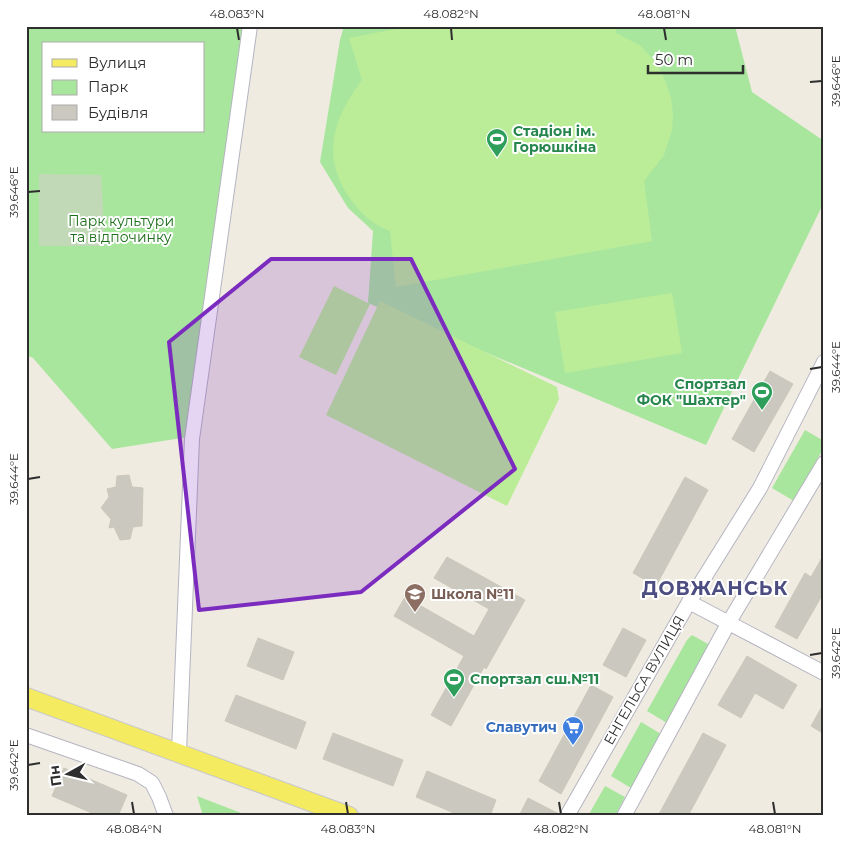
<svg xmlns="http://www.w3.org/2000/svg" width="850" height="842" font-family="Montserrat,sans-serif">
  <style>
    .green { fill: #a9e69d; fill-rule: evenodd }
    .cemetery { fill: #c2d9b7 }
    .pitch { fill: #bbed99 }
    .building { fill: #cbc9bf; stroke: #cbc8ba }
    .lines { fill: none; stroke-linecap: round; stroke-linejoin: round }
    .minor-casing { stroke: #b4b4c1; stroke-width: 16 }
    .major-casing { stroke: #c9c9c9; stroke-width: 20 }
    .minor { stroke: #fff; stroke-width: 14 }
    .major { stroke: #f4eb61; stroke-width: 18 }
    .marked { fill: #7b2cbf; fill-opacity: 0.2; stroke: #7b2cbf; stroke-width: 4; stroke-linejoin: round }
    .ticks { fill: none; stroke: #2e2e2e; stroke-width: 2 }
    .labels { text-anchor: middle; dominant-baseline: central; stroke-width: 4; stroke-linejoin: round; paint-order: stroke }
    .leisure-label { font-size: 14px; font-weight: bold; fill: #27864d; stroke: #fff; text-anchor: start }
    .park-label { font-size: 14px; fill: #1d6f1a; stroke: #fff }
    .education-label { font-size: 14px; font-weight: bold; fill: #785e54; stroke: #fff; text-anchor: start }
    .street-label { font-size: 14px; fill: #2e2e2e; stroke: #fff }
    .shop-label { font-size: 14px; font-weight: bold; fill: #366cbe; stroke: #fff; text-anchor: end }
    .district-label { font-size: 19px; font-weight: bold; letter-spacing: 1px; fill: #4c4d81; stroke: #fff }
    .neatline { fill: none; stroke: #2e2e2e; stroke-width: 2 }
    .ticks-label { font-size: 12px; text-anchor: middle; fill: #2e2e2e }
  </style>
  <rect width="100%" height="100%" fill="#efebe1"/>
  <g class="green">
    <path d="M26,26H248L188,437L112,449L33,358L26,355ZM44,44H204V131H44Z"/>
    <polygon points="344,26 735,26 752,92 824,141 824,202 706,445 368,303 373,231 348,208 320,162 340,40"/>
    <polygon points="805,430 824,441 824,447 794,501 772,488"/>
    <polygon points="692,635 708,644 708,647 667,723 647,711 687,640"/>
    <polygon points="641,722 661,734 631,788 611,776"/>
    <polygon points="605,786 625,797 615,816 588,816"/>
    <polygon points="197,796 249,816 203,816"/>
  </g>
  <polygon class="cemetery" points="39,174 101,175 105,246 39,246"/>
  <g class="pitch">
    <path d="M412,26H616V33L641,46L658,66L665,80L671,98L673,114L672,130L664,155L644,181L652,241L396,287L390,231C384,228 378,226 373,222C362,215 354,204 347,194C321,153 335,116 362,80L349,38Z"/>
    <polygon points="334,286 370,304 336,375 299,357"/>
    <polygon points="672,293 682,353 565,373 555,312"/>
    <polygon points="380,301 557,387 559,399 507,506 326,415"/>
  </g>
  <g class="building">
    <polygon points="770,371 793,384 754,452 732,439"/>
    <polygon points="129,475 132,487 143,488 142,526 133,527 130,539 120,540 114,527 109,528 111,519 101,508 109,497 107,489 116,487 117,476"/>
    <polygon points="685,477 708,490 656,586 633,573"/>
    <polygon points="824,554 824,592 797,639 775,627 805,573 811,577"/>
    <polygon points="447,557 525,600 486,669 484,667 451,726 431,715 464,656 394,616 405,597 474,636 489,609 434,578"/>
    <polygon points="623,628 646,640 626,677 603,665"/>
    <polygon points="258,638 294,652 283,680 247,666"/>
    <polygon points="747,656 797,685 783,709 755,693 741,718 718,705"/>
    <polygon points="591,685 613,697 561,794 539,781"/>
    <polygon points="236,695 306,722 296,749 225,721"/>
    <polygon points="824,703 824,734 811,726"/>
    <polygon points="333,733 403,760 393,786 323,759"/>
    <polygon points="703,733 726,745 688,816 658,816"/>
    <polygon points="64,768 127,795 118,816 99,816 52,796"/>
    <polygon points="427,771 496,800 490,816 461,816 416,797"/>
    <polygon points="528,798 559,814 558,816 519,816"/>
  </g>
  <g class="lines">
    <g class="minor-casing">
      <g id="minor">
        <polyline points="689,602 824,673"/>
        <polyline points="26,735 138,774 152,783 159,797 166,816"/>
        <polyline points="179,752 192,439 250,26"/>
        <polyline points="567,816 689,602 760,488 824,362"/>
        <polyline points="624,816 729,622 824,463"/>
      </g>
    </g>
    <g class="major-casing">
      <polyline id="major" points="26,697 349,816"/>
    </g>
    <use href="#minor" class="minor"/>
    <use href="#major" class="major"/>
  </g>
  <path class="marked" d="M271,259H411L515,469L361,592L199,610L169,342Z"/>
  <path class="ticks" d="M237,28L239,40M451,28L452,40M664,28L666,40M810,82L822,81M28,192L40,191M810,369L822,367M28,479L40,477M810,655L822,653M28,765L40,763M132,802L134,814M346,802L348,814M559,802L561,814M773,802L775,814"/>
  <defs>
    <g id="stadium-pin" transform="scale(1.125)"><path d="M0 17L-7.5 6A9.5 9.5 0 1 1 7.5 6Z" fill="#2e9e5b" stroke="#fff"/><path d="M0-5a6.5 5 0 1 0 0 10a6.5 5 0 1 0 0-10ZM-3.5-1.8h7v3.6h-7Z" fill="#fff"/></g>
    <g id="school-pin" transform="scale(1.125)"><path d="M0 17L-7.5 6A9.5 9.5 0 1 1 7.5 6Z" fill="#8d6e63" stroke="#fff"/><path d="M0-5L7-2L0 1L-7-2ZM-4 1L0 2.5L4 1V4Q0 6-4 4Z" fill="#fff"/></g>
    <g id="supermarket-pin" transform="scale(1.125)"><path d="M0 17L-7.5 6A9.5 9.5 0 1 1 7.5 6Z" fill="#3f7fe0" stroke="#fff"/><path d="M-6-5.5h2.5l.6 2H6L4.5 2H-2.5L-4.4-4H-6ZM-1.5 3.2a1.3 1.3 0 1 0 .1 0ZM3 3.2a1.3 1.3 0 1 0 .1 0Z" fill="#fff"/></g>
  </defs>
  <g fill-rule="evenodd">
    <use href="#stadium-pin" x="497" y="139"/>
    <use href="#stadium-pin" x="762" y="392"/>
    <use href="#school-pin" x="415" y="594"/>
    <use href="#stadium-pin" x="454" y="679"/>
    <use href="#supermarket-pin" x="573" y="727"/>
  </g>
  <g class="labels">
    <g class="leisure-label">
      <text x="513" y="131">Стадіон ім.<tspan x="513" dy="16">Горюшкіна</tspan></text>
      <text x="746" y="384" text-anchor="end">Спортзал<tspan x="746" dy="16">ФОК "Шахтер"</tspan></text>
      <text x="470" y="679">Спортзал сш.№11</text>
    </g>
    <g class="park-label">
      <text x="121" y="221">Парк культури<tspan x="121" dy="16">та відпочинку</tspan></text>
    </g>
    <g class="education-label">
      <text x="431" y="594">Школа №11</text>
    </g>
    <g class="street-label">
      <text transform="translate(644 680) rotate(-60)">ЕНГЕЛЬСА ВУЛИЦЯ</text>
    </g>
    <g class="shop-label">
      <text x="557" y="727">Славутич</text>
    </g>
    <g class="district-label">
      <text x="715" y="588">ДОВЖАНСЬК</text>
    </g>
  </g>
  <rect width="850" height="842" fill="none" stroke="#ffffff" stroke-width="55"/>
  <rect x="42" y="42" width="162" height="90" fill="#ffffff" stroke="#ababab"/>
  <rect x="52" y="59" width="25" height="8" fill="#f4eb61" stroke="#ababab"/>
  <text x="88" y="68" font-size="15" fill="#2e2e2e">Вулиця</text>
  <rect x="52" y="80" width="25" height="15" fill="#a9e69d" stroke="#ababab"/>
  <text x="88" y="92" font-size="15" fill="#2e2e2e">Парк</text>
  <rect x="52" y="105" width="25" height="15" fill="#cbc9bf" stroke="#ababab"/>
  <text x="88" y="118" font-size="15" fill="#2e2e2e">Будівля</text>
  <g transform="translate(68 774) rotate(262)" stroke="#ffffff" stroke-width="4" paint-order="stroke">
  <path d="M0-4L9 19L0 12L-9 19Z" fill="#2e2e2e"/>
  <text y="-8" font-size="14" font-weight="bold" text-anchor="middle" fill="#2e2e2e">Пн</text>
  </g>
  <path d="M648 65v8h95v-8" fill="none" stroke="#2e2e2e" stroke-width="2.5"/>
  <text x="655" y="65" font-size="15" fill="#2e2e2e" stroke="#ffffff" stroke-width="4" paint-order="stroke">50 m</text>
  <rect x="28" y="28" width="794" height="786" class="neatline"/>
  <g class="ticks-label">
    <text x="237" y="18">48.083°N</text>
    <text x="451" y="18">48.082°N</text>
    <text x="664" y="18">48.081°N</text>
    <text transform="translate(836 81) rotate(-90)" y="4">39.646°E</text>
    <text transform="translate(14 192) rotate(-90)" y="4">39.646°E</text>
    <text transform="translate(836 367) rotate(-90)" y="4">39.644°E</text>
    <text transform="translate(14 479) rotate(-90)" y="4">39.644°E</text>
    <text transform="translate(836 653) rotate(-90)" y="4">39.642°E</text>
    <text transform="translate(14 765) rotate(-90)" y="4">39.642°E</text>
    <text x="134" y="833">48.084°N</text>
    <text x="348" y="833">48.083°N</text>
    <text x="561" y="833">48.082°N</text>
    <text x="775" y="833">48.081°N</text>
  </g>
</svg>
